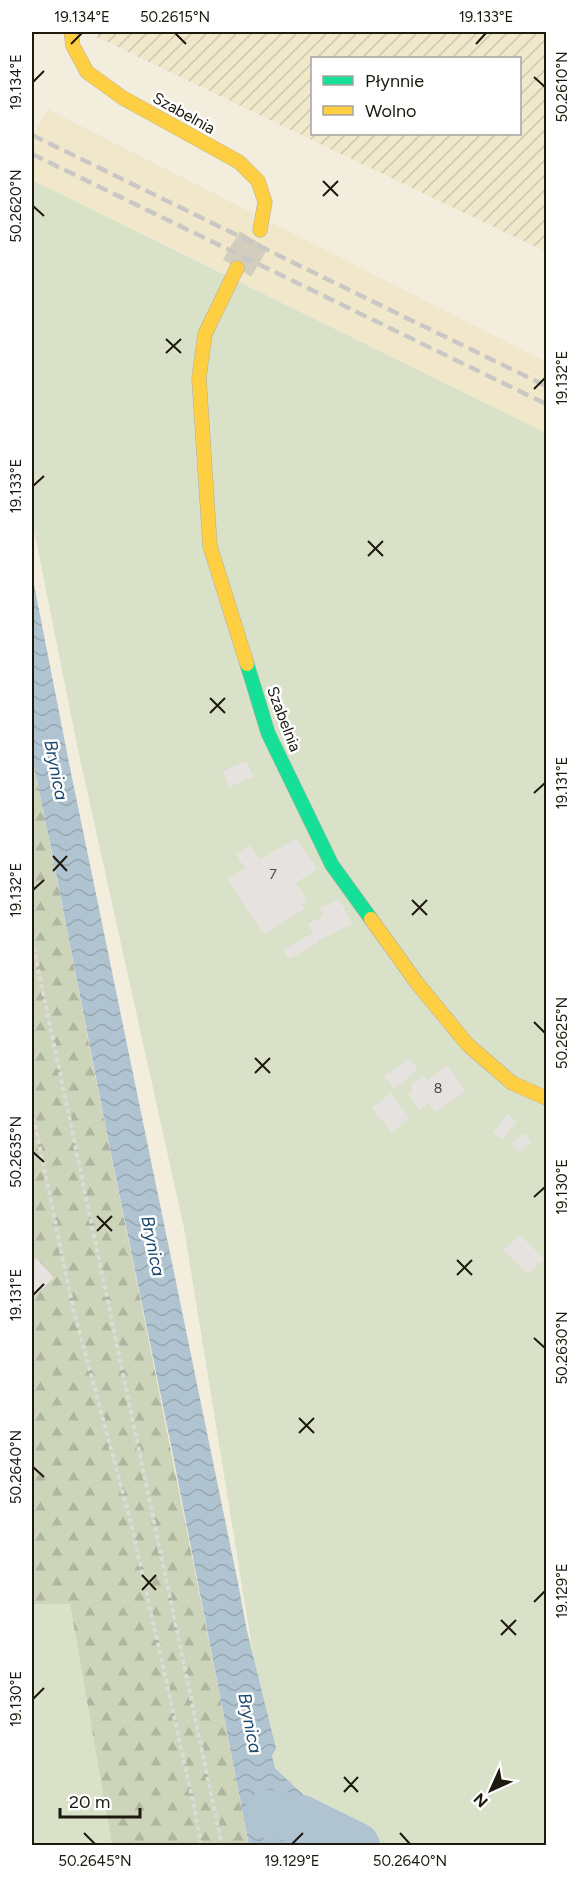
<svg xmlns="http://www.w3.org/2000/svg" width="578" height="1877" font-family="Figtree,sans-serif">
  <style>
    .built { fill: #f1e8cc }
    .industrial { fill: url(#industrial-furrows); fill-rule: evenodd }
    .grass { fill: #d9e2c8 }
    .forest { fill: url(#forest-firs) }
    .water { fill: url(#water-waves) }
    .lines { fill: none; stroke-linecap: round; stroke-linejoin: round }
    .river { stroke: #b0c3d1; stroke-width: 48 }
    .building { fill: #e5e2e0 }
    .secondary-tunnel { stroke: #d2cdbd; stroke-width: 33; stroke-dasharray: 33 16; stroke-linecap: butt }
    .fast-casing { stroke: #b1aea1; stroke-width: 15 }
    .slow-casing { stroke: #b1aea1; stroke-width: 15 }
    .path { stroke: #dddbd6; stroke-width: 4; stroke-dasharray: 4.5 3; stroke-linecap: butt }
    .fast { stroke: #16e098; stroke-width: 14 }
    .slow { stroke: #ffcf43; stroke-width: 14 }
    .rail { stroke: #cac8c4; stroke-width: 4.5; stroke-dasharray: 12 6; stroke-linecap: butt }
    .ticks { fill: none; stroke: #1c190e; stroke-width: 2 }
    .labels { text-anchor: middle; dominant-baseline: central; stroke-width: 5; stroke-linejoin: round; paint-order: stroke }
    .number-label { font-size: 14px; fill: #4e4b42 }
    .street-label { font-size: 16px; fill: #1c190e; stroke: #fff }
    .water-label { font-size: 18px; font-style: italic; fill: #1d496f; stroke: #fff }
    .neatline { fill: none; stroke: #1c190e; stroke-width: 2 }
    .ticks-label { font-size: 15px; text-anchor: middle; fill: #1c190e }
  </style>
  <defs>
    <pattern id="industrial-furrows" width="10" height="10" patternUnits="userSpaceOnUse" patternTransform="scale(1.5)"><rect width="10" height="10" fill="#f1e8cc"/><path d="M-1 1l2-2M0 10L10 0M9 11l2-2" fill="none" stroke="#cec6ae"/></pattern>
    <pattern id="forest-firs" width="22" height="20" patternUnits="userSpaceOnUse" patternTransform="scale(1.5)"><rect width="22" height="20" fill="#ccd4ba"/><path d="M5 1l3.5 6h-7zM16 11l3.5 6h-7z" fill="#afb59f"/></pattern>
    <pattern id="water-waves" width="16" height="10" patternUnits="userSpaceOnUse" patternTransform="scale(1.5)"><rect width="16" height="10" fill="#b0c3d1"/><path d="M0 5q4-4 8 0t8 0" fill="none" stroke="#97a7b2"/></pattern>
  </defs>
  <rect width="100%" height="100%" fill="#f2eddc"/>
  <polygon class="built" points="48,109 546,362 546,433 32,180 32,148 37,127"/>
  <path class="industrial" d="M98,32H546V252L97,37ZM312,58H520V134H312Z"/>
  <g class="grass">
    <polygon points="32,180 546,433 546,1845 378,1845 342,1824 310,1801 275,1768 272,1756 276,1747 254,1660 184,1228 77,745 32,520"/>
    <polygon points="32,1604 70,1604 112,1845 32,1845"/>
  </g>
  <path class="forest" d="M32,757C59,884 82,1012 108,1140C156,1375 203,1610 249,1845H112L70,1604H32Z"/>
  <polygon class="water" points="32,574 69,763 238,1583 247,1631 276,1748 272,1756 275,1768 310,1801 287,1817 314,1845 249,1845 172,1450 108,1139 51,848 32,757"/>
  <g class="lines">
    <polyline class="river" points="268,1814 301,1819 356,1846"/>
  </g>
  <g class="building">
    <polygon points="247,761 253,777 229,787 223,771"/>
    <polygon points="296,838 317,869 296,883 307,900 301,904 304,909 265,934 248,912 228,879 245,868 236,854 250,845 260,860"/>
    <polygon points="339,899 352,924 317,941 318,943 289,959 283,950 313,933 308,924 324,916 320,908"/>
    <polygon points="410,1059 418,1070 394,1089 384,1076"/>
    <polygon points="447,1065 466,1091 436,1112 429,1103 420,1110 408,1094 413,1091 410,1086 423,1075 427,1080"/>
    <polygon points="390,1093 410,1118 392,1133 372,1108"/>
    <polygon points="508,1114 517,1122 502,1140 493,1133"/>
    <polygon points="523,1133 532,1141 520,1153 511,1144"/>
    <polygon points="520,1235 544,1259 528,1274 503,1250"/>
    <polygon points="36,1258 54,1278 32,1298 32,1261"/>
  </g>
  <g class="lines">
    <polyline class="secondary-tunnel" points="237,268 260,230"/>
    <g class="fast-casing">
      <polyline id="fast" points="247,664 268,733 332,865 371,919"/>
    </g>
    <g class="slow-casing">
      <g id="slow">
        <polyline points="71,32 73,46 87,72 123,98 239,162 258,181 265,202 260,230"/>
        <polyline points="237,268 205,334 199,378 210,546 247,664"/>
        <polyline points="371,919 417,983 468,1045 512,1083 546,1098"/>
      </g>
    </g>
    <g class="path">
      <polyline points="32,940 222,1846"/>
      <polyline points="32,1110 73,1308 131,1523 194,1806 201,1846"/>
    </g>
    <use href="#fast" class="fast"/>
    <use href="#slow" class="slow"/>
    <g class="rail">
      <polyline points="32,135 546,386"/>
      <polyline points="32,154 546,404"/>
    </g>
  </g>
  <path class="ticks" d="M175,33L186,44M71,44L82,33M476,44L486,33M534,77L545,87M33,82L44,71M323,181L338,196M323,196L338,181M33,206L44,216M166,339L181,353M166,353L181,339M534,389L545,378M33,486L44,476M368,541L383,556M368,556L383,541M210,698L225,713M210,713L225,698M534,793L545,783M53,856L67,871M53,871L67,856M33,890L44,880M412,900L427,915M412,915L427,900M534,1022L545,1033M255,1058L270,1073M255,1073L270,1058M33,1152L44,1162M534,1197L545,1187M97,1216L112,1231M97,1231L112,1216M457,1260L472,1275M457,1275L472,1260M33,1295L44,1284M534,1338L545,1348M299,1418L314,1433M299,1433L314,1418M33,1467L44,1477M142,1575L156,1590M142,1590L156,1575M534,1602L545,1591M501,1620L516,1635M501,1635L516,1620M33,1699L44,1688M344,1777L358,1792M344,1792L358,1777M84,1833L95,1844M400,1833L410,1844M292,1844L303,1833"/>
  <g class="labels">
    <g class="number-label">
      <text x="273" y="874">7</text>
      <text x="438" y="1088">8</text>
    </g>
    <g class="street-label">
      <text transform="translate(184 113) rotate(29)">Szabelnia</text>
      <text transform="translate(284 719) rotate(69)">Szabelnia</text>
    </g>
    <g class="water-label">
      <text transform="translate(56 770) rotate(79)">Brynica</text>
      <text transform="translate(153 1246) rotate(79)">Brynica</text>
      <text transform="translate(250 1723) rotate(79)">Brynica</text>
    </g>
  </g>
  <rect width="578" height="1877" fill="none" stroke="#ffffff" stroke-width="66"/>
  <rect x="311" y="57" width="210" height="78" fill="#ffffff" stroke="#a4a39f" stroke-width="1.5"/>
  <rect x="323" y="76" width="30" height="9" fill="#16e098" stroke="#a4a39f" stroke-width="1.5"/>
  <text x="365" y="87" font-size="18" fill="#1c190e">Płynnie</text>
  <rect x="323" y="106" width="30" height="9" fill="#ffcf43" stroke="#a4a39f" stroke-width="1.5"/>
  <text x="365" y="117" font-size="18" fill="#1c190e">Wolno</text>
  <g transform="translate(491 1790) rotate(225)" stroke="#ffffff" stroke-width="4.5" paint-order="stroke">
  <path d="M0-4.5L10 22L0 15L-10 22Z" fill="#1c190e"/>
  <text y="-9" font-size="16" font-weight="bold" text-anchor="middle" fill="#1c190e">N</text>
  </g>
  <path d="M60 1808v9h80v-9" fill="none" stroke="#1c190e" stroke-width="3"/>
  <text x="69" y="1808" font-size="18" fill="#1c190e" stroke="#ffffff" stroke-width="4.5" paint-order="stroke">20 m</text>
  <rect x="33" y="33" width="512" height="1811" class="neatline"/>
  <g class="ticks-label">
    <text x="82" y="22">19.134°E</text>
    <text x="175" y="22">50.2615°N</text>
    <text x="486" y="22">19.133°E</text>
    <text transform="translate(16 82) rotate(-90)" y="5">19.134°E</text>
    <text transform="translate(562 87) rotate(-90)" y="5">50.2610°N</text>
    <text transform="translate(16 206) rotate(-90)" y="5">50.2620°N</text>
    <text transform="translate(562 378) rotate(-90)" y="5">19.132°E</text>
    <text transform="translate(16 486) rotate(-90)" y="5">19.133°E</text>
    <text transform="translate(562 783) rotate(-90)" y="5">19.131°E</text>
    <text transform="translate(16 890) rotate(-90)" y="5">19.132°E</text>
    <text transform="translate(562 1033) rotate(-90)" y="5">50.2625°N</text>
    <text transform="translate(16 1152) rotate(-90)" y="5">50.2635°N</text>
    <text transform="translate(562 1187) rotate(-90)" y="5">19.130°E</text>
    <text transform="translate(16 1295) rotate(-90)" y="5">19.131°E</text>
    <text transform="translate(562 1348) rotate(-90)" y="5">50.2630°N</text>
    <text transform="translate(16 1467) rotate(-90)" y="5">50.2640°N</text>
    <text transform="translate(562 1591) rotate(-90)" y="5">19.129°E</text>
    <text transform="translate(16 1699) rotate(-90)" y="5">19.130°E</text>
    <text x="95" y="1866">50.2645°N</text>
    <text x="292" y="1866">19.129°E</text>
    <text x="410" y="1866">50.2640°N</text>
  </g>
</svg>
